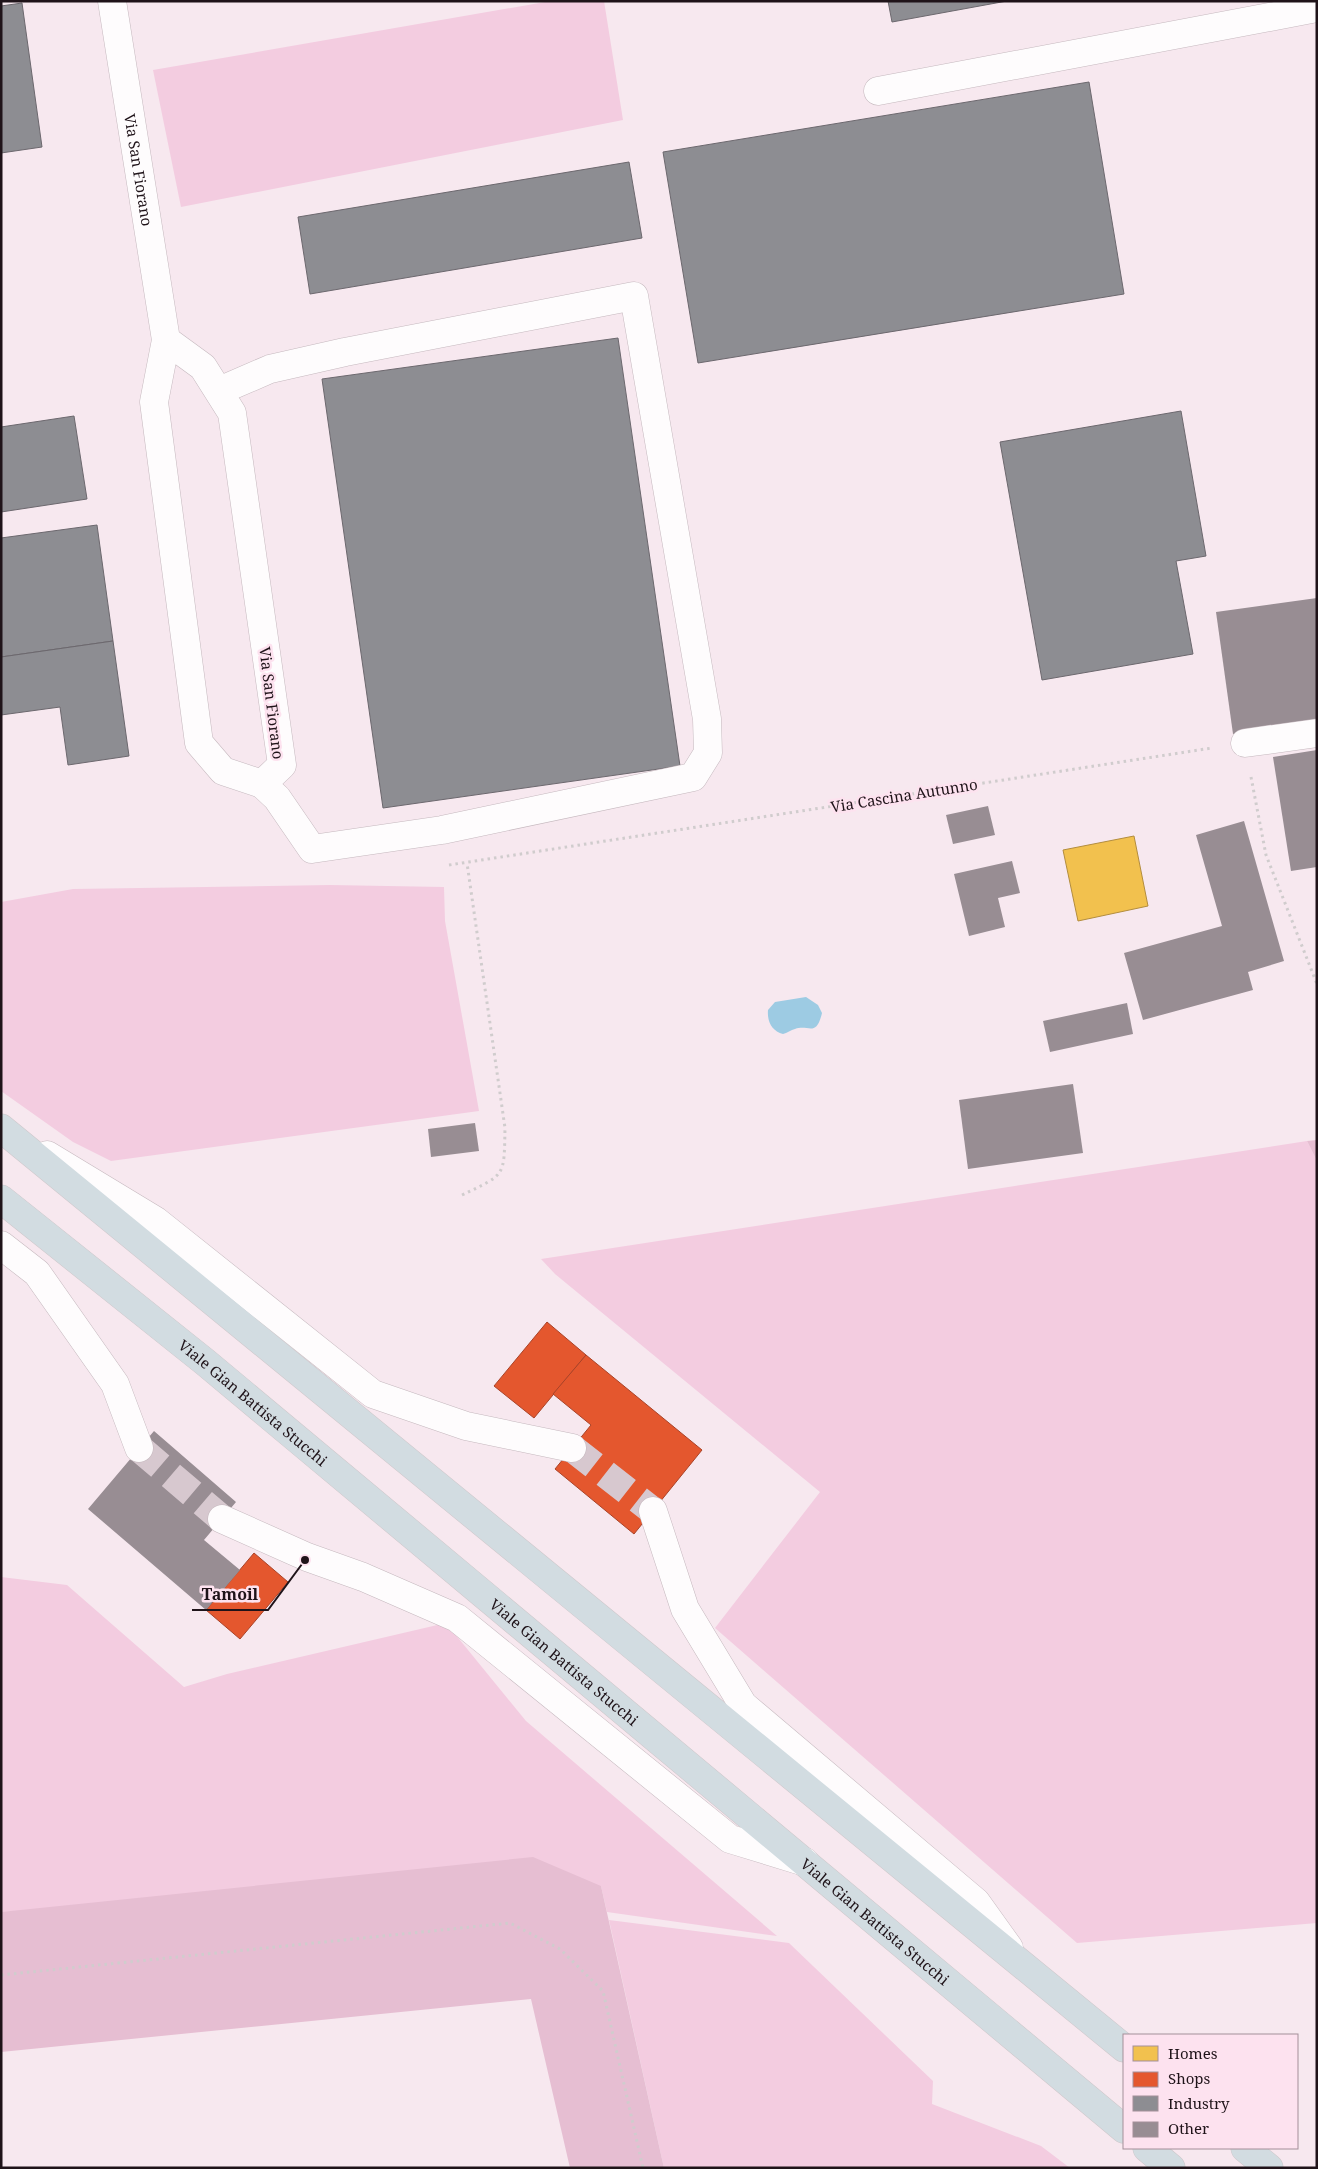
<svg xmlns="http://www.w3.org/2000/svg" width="1318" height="2169" font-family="'Noto Serif',serif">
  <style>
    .green { fill: #f3cce0 }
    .forest { fill: #e6bed2 }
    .water { fill: #9dcbe3 }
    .homes { fill: #f2c14e; stroke: #b38d3e }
    .shops { fill: #e4572e; stroke: #a94328 }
    .industry { fill: #8d8d92; stroke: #6c686e }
    .building { fill: #988d93 }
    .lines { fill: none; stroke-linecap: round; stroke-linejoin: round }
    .minor-tunnel { stroke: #d7c8cf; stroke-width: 28; stroke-dasharray: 28 14; stroke-linecap: butt }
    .minor-casing { stroke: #c5b8be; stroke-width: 29 }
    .highway-casing { stroke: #cfc8cb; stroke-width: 29 }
    .path { stroke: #d0cccd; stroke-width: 3; stroke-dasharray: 2.5 4; stroke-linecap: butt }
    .minor { stroke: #fefcfd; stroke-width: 28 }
    .highway { stroke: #d2dce1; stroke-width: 28 }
    .labels { text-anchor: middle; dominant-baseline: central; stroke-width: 5; stroke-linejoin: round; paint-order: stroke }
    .street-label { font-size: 15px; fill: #1f1319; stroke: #fde2ef }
    .leader { fill: none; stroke: #1f1319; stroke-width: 2 }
    .callout-dot { fill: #1f1319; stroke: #fde2ef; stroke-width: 2 }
    .callout-label { font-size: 16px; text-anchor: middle; font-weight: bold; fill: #1f1319; stroke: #fde2ef; stroke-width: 5; stroke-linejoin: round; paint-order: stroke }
  </style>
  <rect width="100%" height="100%" fill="#f7e8ef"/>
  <g class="green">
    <polygon points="551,1 604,1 623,120 181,207 153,70"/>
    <polygon points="330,885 444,887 445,921 479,1111 111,1161 73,1142 1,1091 1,902 73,889"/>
    <polygon points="1307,1141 1317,1161 1317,1923 1077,1943 715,1628 820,1492 555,1274 541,1259"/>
    <polygon points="1,1577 67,1585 184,1687 227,1674 446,1623 526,1721 777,1936 607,1912 601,1886 1,1912"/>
    <polygon points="609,1920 789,1943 933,2081 932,2104 1041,2146 1070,2168 664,2168"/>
  </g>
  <g class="forest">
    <polygon points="1317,1140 1317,1161 1307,1141"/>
    <polygon points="533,1857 601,1886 664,2168 570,2168 531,1999 1,2052 1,1912"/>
  </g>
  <path class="water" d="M806,997L818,1005L822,1013C816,1038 809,1024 795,1029C791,1030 787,1033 783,1034C772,1031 767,1022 768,1010L775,1002Z"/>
  <polygon class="homes" points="1134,836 1148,906 1078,921 1063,850"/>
  <g class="shops">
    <polygon points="547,1322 586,1355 534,1418 494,1386"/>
    <polygon points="586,1355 702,1450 634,1534 555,1469 591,1425 553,1394"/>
    <polygon points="254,1553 288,1582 240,1639 206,1610"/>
  </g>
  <g class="industry">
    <polygon points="888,1 1007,1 892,22"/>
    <polygon points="22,3 42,147 1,153 1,6"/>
    <polygon points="1089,82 1124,294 698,363 663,152"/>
    <polygon points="629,162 642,238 310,294 298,217"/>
    <polygon points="618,338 680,766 383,808 322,379"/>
    <polygon points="1181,411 1206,556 1176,561 1193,654 1042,680 1000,442"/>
    <polygon points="74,416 87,499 1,512 1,427"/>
    <polygon points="97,525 113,641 1,657 1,538"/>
    <polygon points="113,641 129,756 68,765 60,707 1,715 1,657"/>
  </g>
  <g class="building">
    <polygon points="1317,598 1317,722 1233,734 1216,612"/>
    <polygon points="1317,750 1317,867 1291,871 1273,757"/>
    <polygon points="988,806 995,835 953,844 946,815"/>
    <polygon points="1244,821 1284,961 1248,972 1253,990 1143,1020 1124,953 1222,926 1196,835"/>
    <polygon points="1012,861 1020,893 998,898 1005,927 969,936 954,874"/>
    <polygon points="1127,1003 1133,1034 1050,1052 1043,1021"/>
    <polygon points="1073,1084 1083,1153 968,1169 959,1100"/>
    <polygon points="475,1123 479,1151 431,1157 428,1129"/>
    <polygon points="154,1431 236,1502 204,1540 240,1570 206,1610 88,1509"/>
  </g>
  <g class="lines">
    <g class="minor-tunnel">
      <polyline points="139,1448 222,1519"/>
      <polyline points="572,1448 653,1511"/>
    </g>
    <g class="minor-casing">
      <g id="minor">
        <path id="s1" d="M112,1L166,340L154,402L199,743L223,771L262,784L282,765L232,413L203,367L166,340"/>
        <polyline points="878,91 1317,8"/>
        <polyline points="219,391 270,369 345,352 634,296 707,719 708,753 693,777 442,830 312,849 277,798 262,784"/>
        <polyline points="1245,743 1317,733"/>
        <polyline points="47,1155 156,1221 373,1394 466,1426 572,1448"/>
        <polyline points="1,1245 37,1273 115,1384 139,1448"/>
        <polyline points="653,1511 685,1609 743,1705 976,1902 1009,1948"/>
        <polyline points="222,1519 307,1557 363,1577 457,1618 730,1839 805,1862"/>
      </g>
    </g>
    <g class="highway-casing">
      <g id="highway">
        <polyline points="1,1128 1124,2048"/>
        <path id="s2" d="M1,1199L205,1362L1124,2129"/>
        <polyline points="1147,2148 1171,2168"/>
        <polyline points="1245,2148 1269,2168"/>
      </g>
    </g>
    <g class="path">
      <polyline points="1251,777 1266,855 1317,984"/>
      <polyline points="449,865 1212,748"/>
      <path d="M462,1195C506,1174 504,1177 505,1128L467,863"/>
      <polyline points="1,1975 510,1923 560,1949 603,1991 643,2168"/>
    </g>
    <use href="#minor" class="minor"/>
    <use href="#highway" class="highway"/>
  </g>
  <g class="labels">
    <g class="street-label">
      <text stroke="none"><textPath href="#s1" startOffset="171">Via San Fiorano</textPath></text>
      <text transform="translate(272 703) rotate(83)">Via San Fiorano</text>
      <text transform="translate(904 795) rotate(-9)">Via Cascina Autunno</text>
      <text stroke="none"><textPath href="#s2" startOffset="324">Viale Gian Battista Stucchi</textPath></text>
      <text stroke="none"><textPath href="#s2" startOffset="729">Viale Gian Battista Stucchi</textPath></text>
      <text stroke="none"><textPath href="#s2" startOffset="1134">Viale Gian Battista Stucchi</textPath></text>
    </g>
  </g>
  <path class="leader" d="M305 1560L268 1610H192"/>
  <circle class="callout-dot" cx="305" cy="1560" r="5"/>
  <g class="callout-label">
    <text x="230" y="1600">Tamoil</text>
  </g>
  <rect width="1318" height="2169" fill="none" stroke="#1f1319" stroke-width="5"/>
  <rect x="1123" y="2034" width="175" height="115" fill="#fde2ef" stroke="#a48f99"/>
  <rect x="1133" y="2046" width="25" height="15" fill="#f2c14e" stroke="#a48f99"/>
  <text x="1168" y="2059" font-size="15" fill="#1f1319">Homes</text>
  <rect x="1133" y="2072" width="25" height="15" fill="#e4572e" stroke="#a48f99"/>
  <text x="1168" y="2084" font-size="15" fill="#1f1319">Shops</text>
  <rect x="1133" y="2096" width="25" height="15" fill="#8d8d92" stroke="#a48f99"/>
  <text x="1168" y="2109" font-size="15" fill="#1f1319">Industry</text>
  <rect x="1133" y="2122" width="25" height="15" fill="#988d93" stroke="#a48f99"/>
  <text x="1168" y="2134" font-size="15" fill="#1f1319">Other</text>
</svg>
